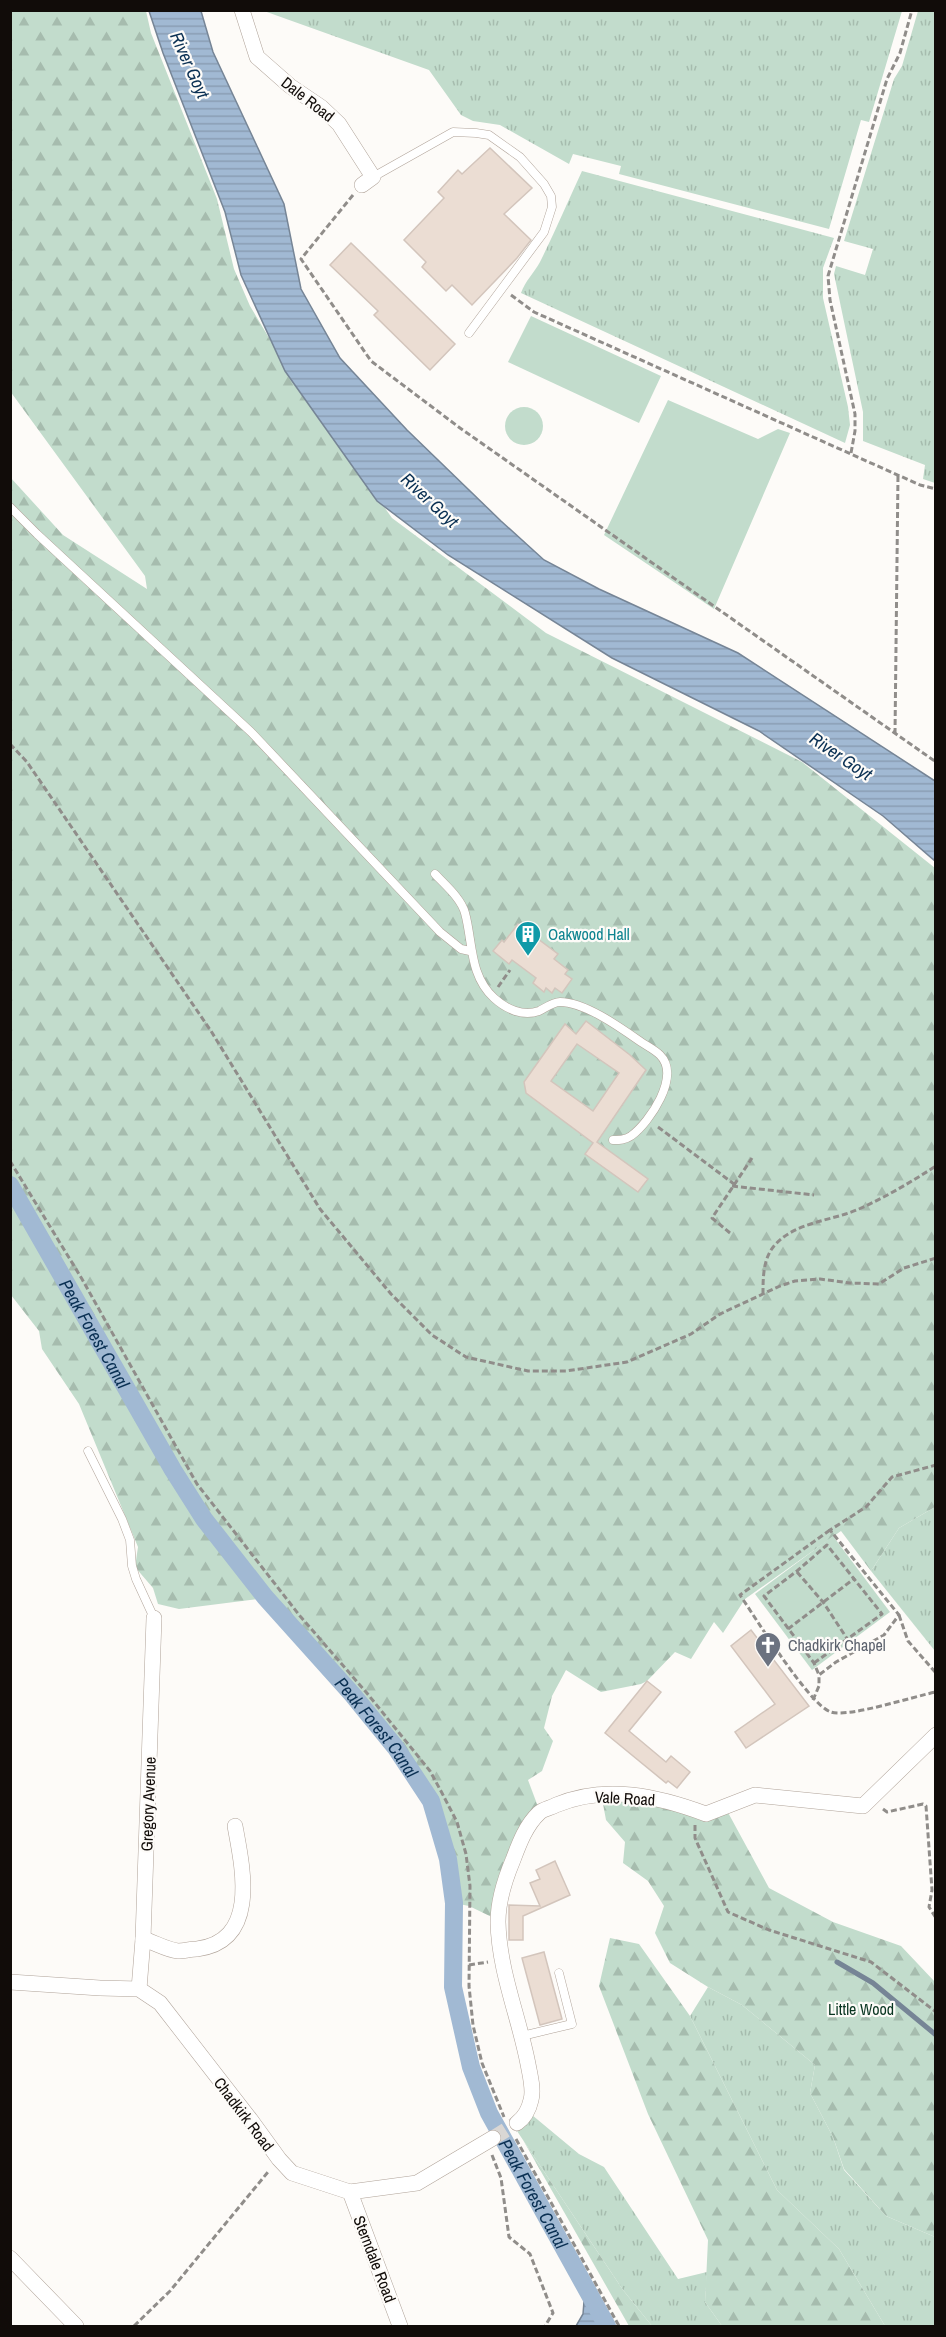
<svg xmlns="http://www.w3.org/2000/svg" width="946" height="2337" font-family="'Archivo Narrow',sans-serif">
  <style>
    .grass { fill: url(#grass-tufts) }
    .forest { fill: url(#forest-firs) }
    .green { fill: #c2dccc }
    .water { fill: url(#water-rules); stroke: #768596; stroke-width: 1.5 }
    .lines { fill: none; stroke-linecap: round; stroke-linejoin: round }
    .stream { stroke: #768596; stroke-width: 5 }
    .canal { stroke: #a1b9d3; stroke-width: 18 }
    .building { fill: #ebddd3; stroke: #d3c5bc; stroke-width: 1.5; fill-rule: evenodd }
    .minor-tunnel { stroke: #dad7d4; stroke-width: 15; stroke-dasharray: 15 8; stroke-linecap: butt }
    .service-casing { stroke: #b0a399; stroke-width: 9 }
    .minor-casing { stroke: #b0a399; stroke-width: 16 }
    .path { stroke: #908d8a; stroke-width: 3; stroke-dasharray: 6 3; stroke-linecap: butt }
    .service { stroke: #fff; stroke-width: 8 }
    .minor { stroke: #fff; stroke-width: 15 }
    .labels { text-anchor: middle; dominant-baseline: central; stroke-width: 4.5; stroke-linejoin: round; paint-order: stroke }
    .street-label { font-size: 16px; fill: #110c09; stroke: #fdfbf8 }
    .culture-label { font-size: 16px; fill: #0d838f; stroke: #fdfbf8; text-anchor: start }
    .worship-label { font-size: 16px; fill: #5b616d; stroke: #fdfbf8; text-anchor: start }
    .park-label { font-size: 16px; fill: #083520; stroke: #fdfbf8 }
    .water-label { font-size: 18px; font-style: italic; fill: #0a3053; stroke: #fdfbf8 }
  </style>
  <defs>
    <pattern id="grass-tufts" width="24" height="20" patternUnits="userSpaceOnUse" patternTransform="scale(1.5)"><rect width="24" height="20" fill="#c2dccc"/><path d="M3 7l-1-3M5 7V3M7 7l1-3M15 17l-1-3M17 17v-4M19 17l1-3" fill="none" stroke="#a6bcae"/></pattern>
    <pattern id="forest-firs" width="22" height="20" patternUnits="userSpaceOnUse" patternTransform="scale(1.5)"><rect width="22" height="20" fill="#c2dccc"/><path d="M5 1l3.5 6h-7zM16 11l3.5 6h-7z" fill="#a6bcae"/></pattern>
    <pattern id="water-rules" width="6" height="5" patternUnits="userSpaceOnUse" patternTransform="scale(1.5)"><rect width="6" height="5" fill="#a1b9d3"/><path d="M0 2.5h6" fill="none" stroke="#8a9eb4"/></pattern>
  </defs>
  <rect width="100%" height="100%" fill="#fdfbf8"/>
  <g class="grass">
    <polygon points="264,11 902,10 902,11 869,122 861,120 829,229 619,174 621,166 573,154 569,164 500,125 473,121 461,115 429,70"/>
    <polygon points="918,11 936,11 935,483 923,479 925,465 863,441 863,412 834,274 836,266 865,275 873,249 844,241 894,79 902,66"/>
    <path d="M582,171L834,238L823,268V298L848,407L850,425L845,443L521,293C525,281 534,273 540,262C555,232 568,201 582,171Z"/>
    <polygon points="935,1507 935,1651 871,1571 899,1528"/>
    <polygon points="708,1987 742,2005 815,2065 810,2093 833,2137 844,2170 886,2216 935,2237 935,2326 885,2326 839,2249 777,2190 690,2016"/>
    <polygon points="532,2115 579,2154 604,2167 678,2279 707,2272 705,2302 722,2326 652,2326 623,2290 517,2131"/>
  </g>
  <g class="forest">
    <polygon points="11,11 146,11 151,33 217,199 234,269 250,306 296,383 392,518 546,633 802,762 935,868 935,1507 899,1528 871,1571 841,1531 745,1599 723,1633 714,1622 691,1659 675,1652 647,1681 641,1684 601,1692 566,1670 552,1696 544,1728 553,1741 542,1771 528,1780 540,1812 522,1836 498,1920 469,1906 454,1903 448,1859 431,1801 417,1777 352,1694 265,1598 179,1609 158,1604 153,1588 135,1567 138,1547 79,1404 42,1349 39,1331 11,1295 10,477 63,535 147,589 145,576 10,391"/>
    <polygon points="601,1793 706,1814 725,1807 769,1888 833,1922 901,1946 935,1982 935,2237 886,2216 844,2169 833,2137 810,2093 815,2065 742,2005 708,1987 670,1963 655,1933 664,1906 648,1881 623,1863 625,1842 606,1820"/>
    <polygon points="610,1938 639,1944 690,2016 777,2190 839,2249 885,2326 722,2326 705,2302 708,2240 648,2114 599,1986"/>
    <polygon points="523,2140 623,2290 652,2326 629,2326"/>
  </g>
  <g class="green">
    <polygon points="531,316 661,376 639,423 508,362"/>
    <polygon points="668,400 758,439 778,429 790,433 714,609 604,535"/>
    <circle cx="524" cy="426" r="19"/>
    <polygon points="833,1536 890,1612 812,1670 755,1594"/>
  </g>
  <g class="water">
    <polygon points="149,11 201,11 213,52 284,204 301,289 340,358 407,430 501,521 544,560 599,589 738,653 935,781 935,861 883,816 759,731 612,658 448,555 377,501 285,371 241,275 225,212 163,53"/>
    <polygon points="585,2289 607,2326 576,2326 583,2314"/>
  </g>
  <g class="lines">
    <polyline class="stream" points="837,1962 873,1983 936,2035"/>
    <path class="canal" id="s1" d="M10,1185L173,1470L204,1519L265,1597L352,1694L396,1748L431,1801L448,1859L454,1903L453,1987L471,2067L489,2113L607,2326"/>
  </g>
  <g class="building">
    <polygon points="490,148 532,188 504,214 531,240 517,258 472,305 452,285 446,291 422,267 426,262 404,240 444,198 438,192 458,170 462,174"/>
    <polygon points="351,243 455,344 430,370 374,315 378,311 330,265"/>
    <polygon points="518,924 558,954 554,959 568,970 565,974 572,979 562,993 555,988 552,993 546,988 544,992 533,983 536,978 512,960 509,964 493,951 502,940 504,942"/>
    <path d="M586,1021L630,1055L646,1070L597,1142L648,1179L638,1192L585,1154L593,1143L526,1093L524,1082L565,1024L576,1034ZM577,1044L619,1073L593,1111L551,1081Z"/>
    <polygon points="751,1630 809,1706 746,1748 735,1732 775,1704 731,1646"/>
    <polygon points="647,1681 661,1692 629,1731 666,1762 671,1756 690,1772 677,1788 668,1781 666,1783 605,1733"/>
    <polygon points="555,1861 570,1895 523,1916 523,1940 509,1940 509,1905 540,1906 530,1883 540,1879 536,1870"/>
    <polygon points="544,1952 562,2019 540,2025 522,1958"/>
  </g>
  <g class="lines">
    <polyline class="minor-tunnel" points="493,2138 517,2123"/>
    <g class="service-casing">
      <g id="service">
        <polyline points="373,177 453,132 476,133 489,135 520,157 544,184 551,196 552,207 544,232 469,333"/>
        <polyline points="10,507 37,534 251,732 440,932 461,949 470,951"/>
        <path d="M435,874C445,885 461,898 465,913C473,942 469,975 494,998C506,1009 523,1017 539,1011C545,1008 553,1002 560,1002C585,1002 621,1028 641,1042C647,1046 655,1050 660,1055C681,1076 650,1122 631,1136C625,1140 620,1140 613,1140"/>
        <polyline points="88,1451 122,1519 130,1540 132,1566 136,1579 154,1618"/>
        <polyline points="522,2036 572,2024 559,1973"/>
      </g>
    </g>
    <g class="minor-casing">
      <g id="minor">
        <polyline points="242,10 257,57 290,86 321,107 339,124 373,177 362,185"/>
        <path d="M143,1939C154,1942 167,1950 178,1951C184,1951 191,1949 197,1949C259,1941 243,1869 235,1826"/>
        <polyline points="10,1982 100,1988 139,1989 160,2003 250,2119 279,2159 292,2173 350,2192 417,2183 493,2138"/>
        <polyline points="139,1989 143,1939 154,1618"/>
        <path d="M517,2123C524,2118 529,2109 531,2100C534,2090 530,2075 528,2064C519,2017 499,1971 498,1922C498,1901 505,1879 513,1860C519,1844 526,1825 539,1813C543,1809 551,1808 556,1805C605,1784 658,1796 706,1814L755,1795L863,1806L936,1735"/>
        <polyline points="350,2192 400,2326"/>
        <polyline points="10,2258 76,2326"/>
      </g>
    </g>
    <g class="path">
      <polyline points="353,195 301,259 371,361 460,428 936,762"/>
      <polyline points="511,295 534,312 920,485 936,489"/>
      <polyline points="851,453 855,431 855,414 830,300 828,276 887,79 900,53 912,10"/>
      <polyline points="895,734 898,475"/>
      <polyline points="10,744 27,762 211,1031 320,1209 391,1294 432,1335 466,1357 528,1371 566,1371 627,1362 691,1334 720,1314 780,1286 795,1281 820,1279 850,1283 879,1284 904,1268 936,1258"/>
      <polyline points="498,987 510,970"/>
      <polyline points="658,1127 734,1184"/>
      <polyline points="10,1161 82,1279 197,1484 300,1616 366,1692 430,1771 442,1793 457,1822 466,1854 470,1886 469,1986 473,2025 482,2063 504,2117"/>
      <polyline points="732,1186 814,1195"/>
      <polyline points="730,1233 712,1218 752,1158"/>
      <path d="M763,1294C763,1278 763,1259 774,1246C794,1222 832,1221 859,1209C886,1197 911,1182 936,1166"/>
      <path d="M830,1530L740,1595C755,1617 810,1706 831,1712C848,1718 915,1696 936,1692"/>
      <polyline points="797,1572 823,1602 848,1640"/>
      <polyline points="899,1615 908,1641 936,1673"/>
      <polyline points="788,1629 855,1578"/>
      <polyline points="814,1663 882,1614 827,1545 797,1571 764,1596 814,1663 819,1675"/>
      <polyline points="813,1700 819,1686 819,1675 836,1662 884,1635 899,1615 830,1530 866,1507 892,1477 936,1465"/>
      <polyline points="883,1809 887,1812 923,1804 926,1806 932,1890 929,1907 936,1918"/>
      <polyline points="695,1825 695,1838 728,1912 769,1930 871,1962 936,2012"/>
      <polyline points="469,1965 488,1962"/>
      <polyline points="516,2139 619,2326"/>
      <polyline points="492,2155 501,2178 509,2237 530,2254 553,2313 545,2326"/>
      <polyline points="134,2326 170,2291 268,2172"/>
    </g>
    <use href="#service" class="service"/>
    <use href="#minor" class="minor"/>
  </g>
  <defs>
    <g id="building-pin" transform="scale(1.35)"><path d="M0 17L-7.5 6A9.5 9.5 0 1 1 7.5 6Z" fill="#0f9aa8" stroke="#fdfbf8"/><path d="M-4-6H4V6H1V3H-1V6H-4ZM-2.5-4.3h1.7v1.8h-1.7ZM.8-4.3h1.7v1.8H.8ZM-2.5-1h1.7V.8h-1.7ZM.8-1h1.7V.8H.8Z" fill="#fff"/></g>
    <g id="church-pin" transform="scale(1.35)"><path d="M0 17L-7.5 6A9.5 9.5 0 1 1 7.5 6Z" fill="#6b7280" stroke="#fdfbf8"/><path d="M-1.2-6h2.4v3.5h3.3v2.4h-3.3V6h-2.4V-.1h-3.3v-2.4h3.3Z" fill="#fff"/></g>
  </defs>
  <g fill-rule="evenodd">
    <use href="#building-pin" x="528" y="934"/>
    <use href="#church-pin" x="768" y="1645"/>
  </g>
  <g class="labels">
    <g class="street-label">
      <text transform="translate(308 99) rotate(38)">Dale Road</text>
      <text transform="translate(625 1798) rotate(3)">Vale Road</text>
      <text transform="translate(148 1804) rotate(-88)">Gregory Avenue</text>
      <text transform="translate(244 2114) rotate(53)">Chadkirk Road</text>
      <text transform="translate(375 2259) rotate(69)">Sterndale Road</text>
    </g>
    <g class="culture-label">
      <text x="548" y="934">Oakwood Hall</text>
    </g>
    <g class="worship-label">
      <text x="788" y="1645">Chadkirk Chapel</text>
    </g>
    <g class="park-label">
      <text x="861" y="2009">Little Wood</text>
    </g>
    <g class="water-label">
      <text transform="translate(190 65) rotate(66)">River Goyt</text>
      <text transform="translate(430 500) rotate(43)">River Goyt</text>
      <text transform="translate(841 756) rotate(34)">River Goyt</text>
      <text stroke="none"><textPath href="#s1" startOffset="171">Peak Forest Canal</textPath></text>
      <text stroke="none"><textPath href="#s1" startOffset="657">Peak Forest Canal</textPath></text>
      <text stroke="none"><textPath href="#s1" startOffset="1161">Peak Forest Canal</textPath></text>
    </g>
  </g>
  <rect width="946" height="2337" fill="none" stroke="#110c09" stroke-width="24"/>
</svg>
